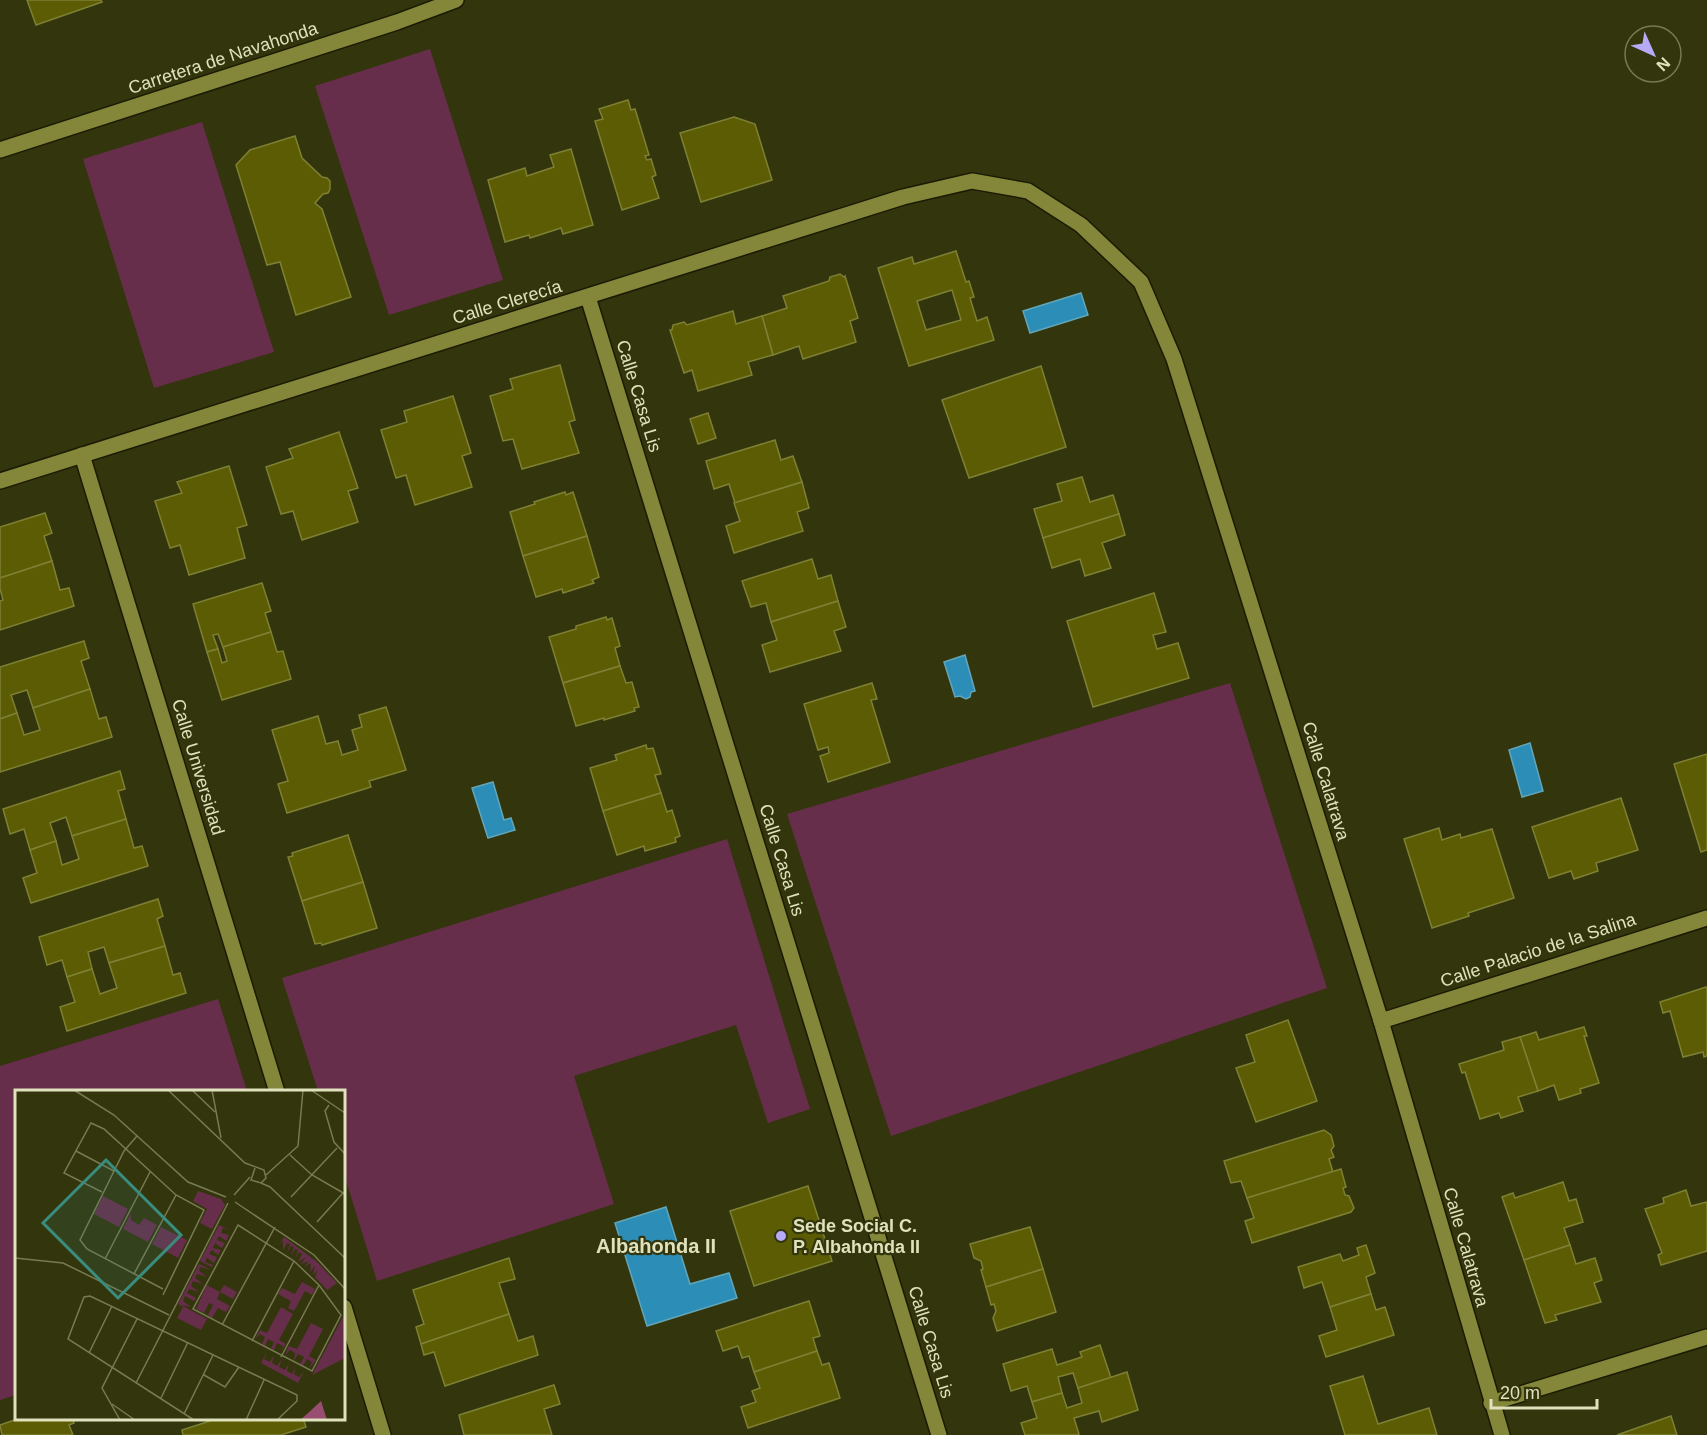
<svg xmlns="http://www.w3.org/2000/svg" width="1707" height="1435" font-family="Arial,sans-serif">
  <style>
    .green { fill: #672e4b }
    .water { fill: #2c8db7; stroke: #62a6b9; stroke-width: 1.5 }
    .building { fill: #5b5c04; stroke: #7e8034; stroke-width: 1.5; fill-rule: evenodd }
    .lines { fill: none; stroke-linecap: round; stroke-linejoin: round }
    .street-casing { stroke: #1b1b04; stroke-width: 18 }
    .street { stroke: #84863a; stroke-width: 15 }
    .poi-dot { fill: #b7abf8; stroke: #33350c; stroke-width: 2 }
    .labels { text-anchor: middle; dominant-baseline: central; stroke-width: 4.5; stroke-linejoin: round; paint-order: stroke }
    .street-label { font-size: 18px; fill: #e0e2bd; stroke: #33350c }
    .poi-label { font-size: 18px; font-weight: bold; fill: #e0e2bd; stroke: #33350c; text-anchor: start }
    .neighbourhood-label { font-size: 20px; font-weight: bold; fill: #e0e2bd; stroke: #33350c }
    .inset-road { fill: none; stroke: #787a53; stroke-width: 1.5 }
    .view { fill: #398c7e; fill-opacity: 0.15; stroke: #398c7e; stroke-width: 3 }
    .inset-edge { fill: none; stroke: #e0e2bd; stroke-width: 3 }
  </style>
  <rect width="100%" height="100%" fill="#33350c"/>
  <g class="green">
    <polygon points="430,49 503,280 389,315 315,86"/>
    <polygon points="202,122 274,352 154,388 83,159"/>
    <polygon points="1230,683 1327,988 891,1136 787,814"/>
    <polygon points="727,839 810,1109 768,1123 736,1025 574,1076 614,1204 377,1281 344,1174 344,1092 318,1091 282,978"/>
    <polygon points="218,999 247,1091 16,1092 16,1395 0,1400 0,1066"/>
  </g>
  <g class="water">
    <polygon points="1081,293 1088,315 1030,333 1023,311"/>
    <polygon points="965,655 975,691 971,692 970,697 966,699 960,696 955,697 944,662"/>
    <polygon points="1530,743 1543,791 1522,797 1509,750"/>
    <polygon points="493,782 504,820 511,818 515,830 488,838 472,788"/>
    <polygon points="666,1207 690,1284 729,1273 737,1298 647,1326 615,1223"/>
  </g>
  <g class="building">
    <polygon points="27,0 101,0 102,2 36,25"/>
    <polygon points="628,100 631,110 635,109 649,155 645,156 647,160 651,159 656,175 652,177 659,198 622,210 595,121 603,119 599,109"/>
    <polygon points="734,117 755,124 772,180 701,202 680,133"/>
    <polygon points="295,136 302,158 322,177 327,178 330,181 330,189 328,193 323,194 315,203 322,209 351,297 296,315 280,262 267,265 236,165 250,150"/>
    <polygon points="571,149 593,225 563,234 561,228 530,238 529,235 505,242 488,180 525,168 527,176 554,167 550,155"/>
    <path d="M956,251L966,282L969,281L974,297L970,298L977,321L987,317L994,340L909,366L878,268L912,257L914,264ZM952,290L961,320L926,330L917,301Z"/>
    <polygon points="840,274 844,277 845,276 858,318 850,321 856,342 803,359 799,346 773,355 762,316 787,308 783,296 829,281 830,277"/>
    <polygon points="733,311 736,324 762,316 773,355 748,362 752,375 698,391 692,370 684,373 670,330 672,330 673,325 684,322 687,325"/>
    <polygon points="560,365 575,420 569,422 579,453 522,469 513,439 503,441 490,396 513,389 510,379"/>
    <polygon points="1041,366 1066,447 969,478 942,400"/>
    <polygon points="453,396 471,453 462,456 472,487 415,505 406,475 396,478 381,430 407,422 404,411"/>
    <polygon points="708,413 716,438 698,444 690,419"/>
    <polygon points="339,432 358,488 348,491 358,522 302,540 293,511 281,514 266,467 293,458 289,449"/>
    <polygon points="775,440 781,460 793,456 802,482 735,503 729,484 714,489 706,461"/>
    <polygon points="229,466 247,525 237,528 245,558 189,575 180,545 170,548 155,501 182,493 177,482"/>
    <polygon points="1082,477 1090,502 1113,495 1119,514 1043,538 1034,509 1062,501 1057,484"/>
    <polygon points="802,482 809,508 797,512 803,531 734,553 726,526 740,521 734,503"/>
    <polygon points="565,492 566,495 573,492 587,536 523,556 510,512 535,504 534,502"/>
    <polygon points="45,513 52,533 44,536 52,561 0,578 0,527"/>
    <polygon points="1119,514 1125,535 1102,543 1111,568 1085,576 1080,559 1052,568 1043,538"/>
    <polygon points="587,536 599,577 592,580 594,583 563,593 562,589 536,597 523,556"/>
    <polygon points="812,559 818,579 831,575 838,601 771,622 766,603 751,607 742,581"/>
    <polygon points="52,561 60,590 69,588 74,606 0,630 0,601 3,600 0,589 0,578"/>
    <polygon points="262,583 271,611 265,613 271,632 223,647 218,634 213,635 218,649 207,652 193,604"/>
    <polygon points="1154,593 1166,632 1153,635 1157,649 1178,643 1189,678 1093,707 1067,621"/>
    <polygon points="838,601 846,627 834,631 841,651 770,672 762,645 777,640 771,622"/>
    <polygon points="606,617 607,620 612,618 620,646 615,648 620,666 563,683 549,637 576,629 576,626"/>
    <polygon points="271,632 277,652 283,651 291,679 222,700 207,652 218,649 222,663 227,661 223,647"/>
    <polygon points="84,641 89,658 81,661 90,689 33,708 27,690 11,695 17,713 0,719 0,667"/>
    <polygon points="620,666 626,683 632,682 639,707 634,708 635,711 604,720 604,718 576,726 563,683"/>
    <polygon points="872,683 877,699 871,700 890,762 828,782 820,756 829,753 828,747 818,750 804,704"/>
    <polygon points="90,689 99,719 106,717 112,737 0,772 0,719 17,713 24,735 40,730 33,708"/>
    <polygon points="386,707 406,770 369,781 371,787 287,813 278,784 288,781 272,730 318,716 326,744 338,741 342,755 358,750 352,730 362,727 359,715"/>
    <polygon points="646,745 647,749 653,748 661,774 655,775 661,793 603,811 590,768 617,760 615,755"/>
    <polygon points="1707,754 1707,850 1701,852 1674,764"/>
    <polygon points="120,771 125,789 118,791 126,819 72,836 66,817 50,823 56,841 30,850 24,829 10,834 3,809"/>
    <polygon points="661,793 667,812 672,810 680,836 675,838 676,842 645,851 644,846 617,855 603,811"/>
    <polygon points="1621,798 1638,850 1596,863 1598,871 1574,879 1571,871 1549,878 1532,827"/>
    <polygon points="126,819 134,848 142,846 148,866 31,903 23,878 37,873 30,850 56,841 62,865 79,859 72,836"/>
    <polygon points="1439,828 1442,840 1460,834 1461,838 1492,829 1514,898 1468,913 1469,916 1432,928 1404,839"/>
    <polygon points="348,835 363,882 302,901 288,857 293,856 292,853"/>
    <polygon points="363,882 377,928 322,945 321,943 315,944 302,901"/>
    <polygon points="158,899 163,916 157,919 165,946 109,963 104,947 88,952 92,969 67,977 62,960 47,965 39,937"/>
    <polygon points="165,946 173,975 180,973 186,993 67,1031 60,1007 75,1002 67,977 92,969 100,994 117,988 109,963"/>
    <polygon points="1706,987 1707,987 1707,1056 1704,1057 1703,1052 1683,1057 1670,1011 1663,1013 1660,1002"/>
    <polygon points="1288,1020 1317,1101 1256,1122 1236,1068 1255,1062 1246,1035"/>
    <polygon points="1584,1027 1587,1036 1584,1036 1599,1083 1580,1089 1581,1093 1559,1100 1554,1085 1538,1091 1520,1037 1536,1032 1539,1040"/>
    <polygon points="1520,1037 1538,1091 1518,1097 1523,1111 1501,1118 1499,1113 1480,1119 1465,1072 1462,1073 1459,1064 1504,1050 1502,1042"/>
    <polygon points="1324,1130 1331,1135 1334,1146 1331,1150 1334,1157 1329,1159 1333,1172 1247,1198 1241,1181 1231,1183 1224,1161"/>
    <polygon points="1341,1169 1346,1187 1343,1188 1345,1195 1349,1196 1354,1208 1351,1212 1252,1243 1245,1221 1254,1218 1247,1198"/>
    <polygon points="1563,1182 1569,1201 1576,1199 1583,1222 1564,1228 1570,1245 1524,1260 1502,1197 1513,1193 1515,1198"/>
    <polygon points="808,1186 832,1261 754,1286 730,1211"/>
    <polygon points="1686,1190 1691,1206 1707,1202 1707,1251 1661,1265 1658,1255 1662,1253 1645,1209 1664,1203 1663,1198"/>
    <polygon points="1030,1227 1043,1269 986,1287 981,1270 983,1269 981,1261 974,1258 970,1244"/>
    <polygon points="1366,1245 1375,1273 1366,1277 1371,1294 1330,1307 1322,1282 1304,1288 1298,1267 1340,1254 1343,1261 1359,1255 1357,1248"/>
    <polygon points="1570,1245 1576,1264 1595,1258 1602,1280 1594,1283 1601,1302 1555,1315 1557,1320 1545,1323 1524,1260"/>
    <polygon points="509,1258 515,1279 499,1283 509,1314 421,1344 416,1327 424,1324 413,1290"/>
    <polygon points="1043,1269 1056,1312 997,1331 993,1318 996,1311 994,1304 991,1305 986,1287"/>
    <polygon points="1371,1294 1376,1310 1385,1307 1394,1335 1326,1357 1319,1336 1337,1330 1330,1307"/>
    <polygon points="809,1301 820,1336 813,1338 817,1351 754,1372 749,1356 742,1358 738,1346 723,1351 716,1331"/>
    <polygon points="509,1314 518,1341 533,1336 538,1355 445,1386 434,1352 424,1355 421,1344"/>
    <polygon points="1100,1345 1111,1378 1078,1388 1073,1373 1058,1377 1062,1393 1032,1402 1027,1386 1011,1391 1003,1364 1052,1349 1057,1365 1082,1357 1080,1352"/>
    <polygon points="817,1351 822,1365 829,1363 840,1398 748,1428 741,1407 756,1402 752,1391 760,1388 754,1372"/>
    <polygon points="1127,1372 1138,1410 1102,1422 1099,1411 1074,1418 1079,1434 1077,1435 1025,1435 1021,1423 1037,1418 1032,1402 1062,1393 1067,1408 1082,1403 1078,1388"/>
    <polygon points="1363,1376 1378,1424 1429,1408 1437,1435 1344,1435 1345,1435 1330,1386"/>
    <polygon points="554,1385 560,1404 544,1409 552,1435 464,1435 459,1415"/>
    <polygon points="1671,1416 1677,1435 1617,1435"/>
    <polygon points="20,1418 73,1418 74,1423 69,1425 73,1435 2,1435 0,1425"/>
    <polygon points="209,1418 303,1418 306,1427 281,1435 183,1435 182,1430 210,1421"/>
  </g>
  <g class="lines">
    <g class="street-casing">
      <g id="street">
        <polyline points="0,150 397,22 456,0"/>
        <polyline points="588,297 939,1435"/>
        <polyline points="82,455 277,1092"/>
        <polyline points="0,481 903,197 972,181 1028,191 1081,225 1141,282 1174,359 1381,1021 1502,1435"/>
        <polyline points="1381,1021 1707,918"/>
        <polyline points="344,1307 383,1435"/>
        <polyline points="1491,1403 1707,1337"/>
      </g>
    </g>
    <use href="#street" class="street"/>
  </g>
  <circle class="poi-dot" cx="781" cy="1236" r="6"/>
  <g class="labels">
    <g class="street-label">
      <text transform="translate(223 58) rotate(-18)">Carretera de Navahonda</text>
      <text transform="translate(507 302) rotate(-17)">Calle Clerecía</text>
      <text transform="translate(639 396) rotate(73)">Calle Casa Lis</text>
      <text transform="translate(198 767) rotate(73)">Calle Universidad</text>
      <text transform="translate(1326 781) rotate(73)">Calle Calatrava</text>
      <text transform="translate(782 860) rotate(73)">Calle Casa Lis</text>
      <text transform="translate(1538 950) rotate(-18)">Calle Palacio de la Salina</text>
      <text transform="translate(1466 1247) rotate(74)">Calle Calatrava</text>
      <text transform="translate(931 1342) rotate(73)">Calle Casa Lis</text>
    </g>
    <g class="poi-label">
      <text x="793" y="1226">Sede Social C.<tspan x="793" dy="21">P. Albahonda II</tspan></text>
    </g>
    <g class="neighbourhood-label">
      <text x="656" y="1246">Albahonda II</text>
    </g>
  </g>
  <g transform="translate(15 1090)">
    <rect width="330" height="330" fill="#33350c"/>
    <path d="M183,101L206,109L210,115L197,139L185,133L192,119L178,111ZM88,106L113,119L104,137L79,124ZM116,123V130L124,135L129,128L142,135L133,152L108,139ZM204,135L216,141L208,138L206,143L214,145L211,151L204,146L202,150L210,153L207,158L200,153L198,158L206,160L203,165L197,160L194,164L202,167L199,173L192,168L190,172L198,175L197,177L185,171ZM146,137L172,150L163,168L137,154ZM269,147L302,172L322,193L312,200L300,187L303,180L298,185L300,176L295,182L296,173L289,177L294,171L286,174L291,167L283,172L287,164L284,162L280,169L283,160L280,159L276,166L279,157L276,156L272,163L275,154L272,153L268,160V150L263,156ZM184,174L196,180L185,177L184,181L192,187L182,184L180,188L188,194L178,191L176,196L184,202L174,199L172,203L181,208L179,211L170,206L168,211L176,217L166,215L192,229L186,240L162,228L168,217L163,214ZM287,192L300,199L297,205L290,201L279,221L273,218L276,211L263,204L267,198L280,204ZM192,195L205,202L209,195L222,202L218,209L205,202L202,209L215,216L211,222L203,218L197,228L193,225L198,215L194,213L189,223L181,219ZM266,217L278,224L264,250L271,254L264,263L268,256L262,253L259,260L256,259L259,252L253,249L250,256L247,254L250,247L245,244L240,249L245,240L252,243ZM329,225L330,268L297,285ZM296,233L308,239L294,266L301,270L294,279L297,272L292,269L288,276L285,274L289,267L283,264L279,271L280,263L275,260L270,265L274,256L282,259ZM252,261L249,269L255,272L259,265L257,273L262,276L267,269L264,277L270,280L274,273L272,281L277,284L281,277L279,284L284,287L289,281L283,293L246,273Z" fill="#672e4b"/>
    <path d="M306,311L312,330H285L292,324Z" fill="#974e71"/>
    <path class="inset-road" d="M59,0L99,25L173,92L211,107M153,0L230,73L249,80L251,88L246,93L236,90L240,78M177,0L200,22M197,0L206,48M296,0L330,23M314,15L310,21L319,52L330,64M122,46L109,61L65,150L72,159L148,199M61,61L99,81M275,65L297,85L330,104M251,85L283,56L288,0M246,93L255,97L330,168M87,102L49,83L76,33L89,39L161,105L189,120L148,205M219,105L235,87M276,107L322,58M220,112L299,165L330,199M302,132L328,103M223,135L279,171L304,195L326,225L297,281L178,219ZM0,168L48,173L154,225M90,169L135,82M119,184L161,105M207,235L260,137M237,251L279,171M74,263L97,216M266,267L304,195M189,285L210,297L224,277M121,293L213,113M146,308L173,252M97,314L120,330M169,324L198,265M105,330L87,298L122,229M179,330L53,249L69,207L75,206L282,305V311L262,330M231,330L249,290"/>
    <path class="view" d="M91,70L166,145L103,208L28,133Z"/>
    <rect width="330" height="330" class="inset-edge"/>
  </g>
  <g transform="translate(1653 54) rotate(135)"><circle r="28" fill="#33350c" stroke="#787a53" stroke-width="1.5"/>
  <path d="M0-4.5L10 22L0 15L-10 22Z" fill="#b7abf8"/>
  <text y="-9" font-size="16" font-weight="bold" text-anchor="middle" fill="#e0e2bd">N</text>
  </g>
  <path d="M1491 1399v9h106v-9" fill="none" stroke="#e0e2bd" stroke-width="3"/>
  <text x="1500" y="1399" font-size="18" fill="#e0e2bd" stroke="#33350c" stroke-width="4.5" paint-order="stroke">20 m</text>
</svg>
